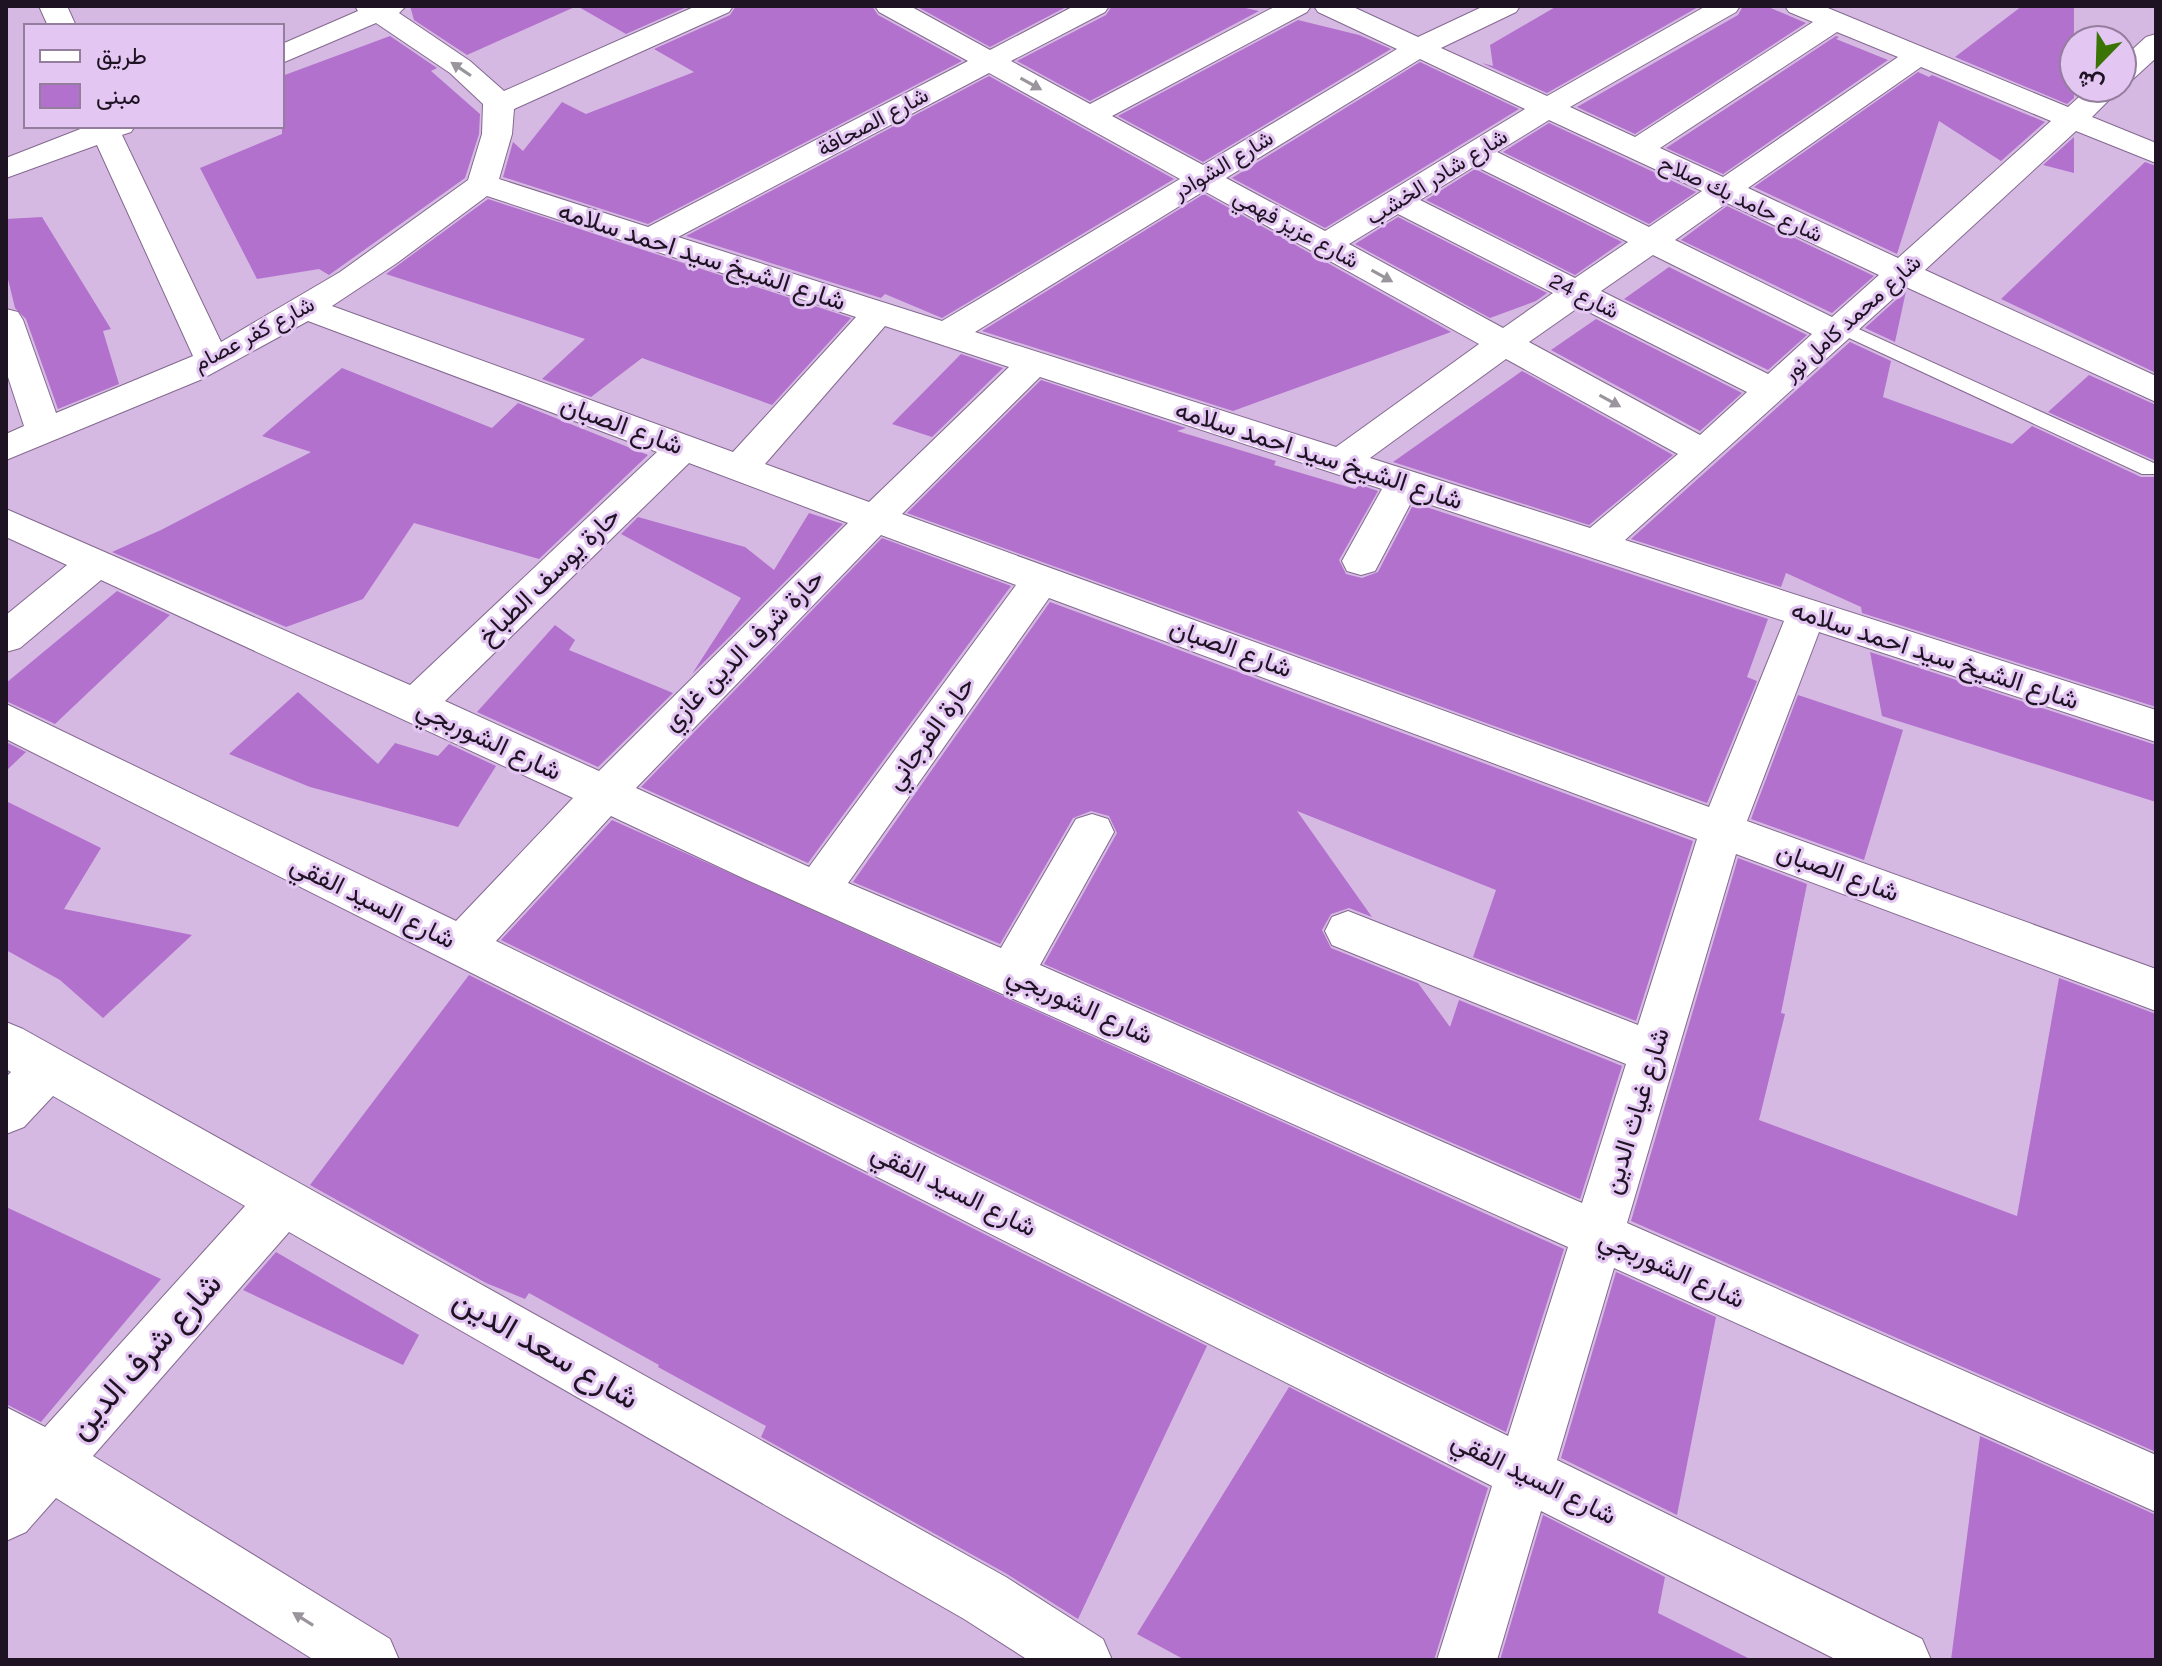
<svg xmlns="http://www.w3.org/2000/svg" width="2162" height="1666" font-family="Karla,Vazirmatn,sans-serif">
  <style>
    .building { fill: #b271cd }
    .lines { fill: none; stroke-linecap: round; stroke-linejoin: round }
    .lane-casing { stroke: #83698f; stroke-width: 2 }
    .street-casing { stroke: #83698f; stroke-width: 2 }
    .lane { fill: #fff; fill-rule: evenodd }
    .street { fill: #fff; fill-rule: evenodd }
    .oneway { fill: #9a959c }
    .labels { text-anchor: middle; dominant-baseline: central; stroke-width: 6; stroke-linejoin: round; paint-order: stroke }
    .far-street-label { font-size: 22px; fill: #1e1322; stroke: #e3c6f1 }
    .street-label { font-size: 26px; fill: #1e1322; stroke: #e3c6f1 }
    .near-street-label { font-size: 32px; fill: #1e1322; stroke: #e3c6f1 }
  </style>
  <rect width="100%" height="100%" fill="#d6b9e3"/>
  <g class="building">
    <polygon points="410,6 689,6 626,34 577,6 467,55 414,20"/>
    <polygon points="736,6 872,6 878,15 962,61 648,224 503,177 513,142 523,151 562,102 586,114 694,72 654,49 730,15"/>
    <polygon points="916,6 1068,6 990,47"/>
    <polygon points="1112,6 1236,6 1259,11 1090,101 1017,61 1106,15"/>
    <polygon points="1557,6 1700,6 1547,93 1482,63 1493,66 1490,45"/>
    <polygon points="1743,6 1766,6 1806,23 1635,134 1577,107 1738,15"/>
    <polygon points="2022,6 2074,6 2074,98 2067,104 1955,57"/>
    <polygon points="1298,20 1359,35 1391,49 1203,162 1118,116"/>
    <polygon points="390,36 437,68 431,71 480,114 479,134 465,178 329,275 319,269 257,279 200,168 282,134 282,76"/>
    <polygon points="1836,36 1839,37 1836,39 1888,60 1723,174 1666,148"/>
    <polygon points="1420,62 1519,109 1325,228 1232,178"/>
    <polygon points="1918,72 1929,77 1932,75 2045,122 2001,161 1939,121 1897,254 1754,187"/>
    <polygon points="989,76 1174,179 942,318 885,294 881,298 686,236"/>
    <polygon points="1549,123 1696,192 1649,224 1503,152"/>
    <polygon points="2074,137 2074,173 2043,165"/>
    <polygon points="2145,162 2156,166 2156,373 2001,299"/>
    <polygon points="1475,169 1622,242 1575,275 1426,200"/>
    <polygon points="1204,194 1451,332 1233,411 982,331"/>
    <polygon points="488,199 851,318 772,405 642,358 591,397 542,379 585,339 386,274"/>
    <polygon points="1727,206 1874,276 1832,313 1681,240"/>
    <polygon points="42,217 111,329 103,331 119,384 58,409 26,319 15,308 6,271 6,219"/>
    <polygon points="1398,217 1547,293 1536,301 1490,318 1355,244"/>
    <polygon points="1669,267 1807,335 1768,370 1624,299"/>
    <polygon points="1906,291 1895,342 1865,328"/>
    <polygon points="1596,319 1742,393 1700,431 1551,350"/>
    <polygon points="1850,342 1891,361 1883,397 2012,444 2032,426 2141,477 2156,477 2156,707 1862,613 1861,607 1786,573 1781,587 1631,539"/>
    <polygon points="961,354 1003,368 932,437 892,424"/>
    <polygon points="342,368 492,428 518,403 648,455 539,559 414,523 363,599 286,627 112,552 161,530 311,452 262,436"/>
    <polygon points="1522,371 1673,455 1589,525 1393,462"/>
    <polygon points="2089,375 2156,405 2156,461 2048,412"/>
    <polygon points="1041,380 1186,428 1177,431 1276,461 1274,465 1355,489 1360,485 1378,491 1339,560 1346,574 1362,578 1378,572 1414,503 1768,619 1747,677 1757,681 1707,803 907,513"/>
    <polygon points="809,513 843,524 692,674 741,598 621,534 638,517 745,547 774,570"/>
    <polygon points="882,538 1011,586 808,863 641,787"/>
    <polygon points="117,591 170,615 55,724 6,701 6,683"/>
    <polygon points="1050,602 1693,841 1636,1021 1473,957 1496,890 1297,811 1372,917 1349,908 1331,914 1322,930 1331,948 1418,983 1450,1027 1459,1000 1622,1066 1580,1199 1044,964 1117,833 1109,816 1091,811 1073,818 1000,944 853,882"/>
    <polygon points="555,625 575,640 569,650 673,693 598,767 477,712"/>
    <polygon points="1870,652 2156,745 2156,802 1882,716"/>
    <polygon points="298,692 378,764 395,743 438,756 449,744 496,766 458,827 310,787 229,754"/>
    <polygon points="1798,695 1903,730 1864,860 1751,819"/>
    <polygon points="6,742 26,752 6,771"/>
    <polygon points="6,801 101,848 64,909 192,935 103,1018 60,980 6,950"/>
    <polygon points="612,820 1564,1249 1506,1432 501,940"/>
    <polygon points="1738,858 1807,884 1781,1013 1785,1014 1759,1120 2017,1216 2059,978 2156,1014 2156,1452 1631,1221"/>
    <polygon points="469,975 1207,1346 1078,1619 1007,1574 761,1437 766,1426 658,1367 659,1365 529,1293 525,1299 486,1283 310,1185"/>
    <polygon points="6,1207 161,1279 41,1422 6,1404"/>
    <polygon points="276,1252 419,1335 403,1365 243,1290"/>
    <polygon points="1616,1272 1716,1317 1677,1515 1561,1458"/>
    <polygon points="1289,1387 1488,1488 1434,1660 1185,1660 1137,1634"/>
    <polygon points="1980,1436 2156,1515 2156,1660 1951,1660"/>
    <polygon points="1543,1515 1665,1577 1658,1613 1752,1660 1500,1660"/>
  </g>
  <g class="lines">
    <g class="lane-casing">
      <polygon id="lane" points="1841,321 2156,464 2156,474 2142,474 1834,331 1832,327"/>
    </g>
    <g class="street-casing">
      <g id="street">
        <polygon points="39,6 67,6 76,26 48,26"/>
        <path d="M355,6H406L399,13L470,61L504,91L696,6H733L729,12L514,109L512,134L499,179L648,227L968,61L879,12L875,6H910L990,50L1074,6H1109L1105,12L1011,61L1090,104L1276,6H1311L1307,12L1112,116L1203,165L1397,49L1318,12L1314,6H1351L1418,37L1484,6H1520L1516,12L1441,48L1547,96L1706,6H1740L1736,12L1570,107L1635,137L1813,22L1789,12L1785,6H1823L2068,107L2089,88H2121L2092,117L2156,143V163L2076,131L1925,270L2156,376V402L1906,287L1625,540L2156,710V742L1819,632L1747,821L2156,969V1011L1736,854L1627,1223L2156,1455V1512L1614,1268L1557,1460L1922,1639L1931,1660H1837L1541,1511L1497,1660H1437L1492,1486L6,739V704L456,921L573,798L101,580L20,648L6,652V615L67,565L6,537V509L410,685L657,452L308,321L200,380L6,460V434L24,426L6,371V309L18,312L23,320L56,413L193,356L97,145L6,178V158L88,126H135L131,132L122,135L221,342L340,272L468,180L482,134L483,104L450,73L376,23L282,63V44L358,11ZM1837,32L1898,57L1723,177L1660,148ZM1420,59L1525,109L1325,231L1226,178ZM1921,67L2051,121L1898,258L1748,188ZM989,73L1180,179L942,321L678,237ZM1549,120L1702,191L1649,227L1497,152ZM1475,166L1628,242L1575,278L1420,200ZM1204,191L1479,344L1336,447L975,332ZM487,196L856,317L733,452L332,306L397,263ZM1727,203L1879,275L1832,317L1675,240ZM1398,214L1553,293L1503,328L1349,244ZM1653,255L1812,334L1768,374L1601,291ZM1579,307L1747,392L1700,435L1529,342ZM885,326L1009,367L869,502L765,464ZM1506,359L1678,454L1590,528L1370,458ZM1040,377L1382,489L1342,561L1347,571L1361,575L1375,571L1413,499L1784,621L1709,807L902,514ZM689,463L848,523L599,771L445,701ZM881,535L1016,585L809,867L636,788ZM1049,598L1697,839L1638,1025L1348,911L1332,917L1325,931L1332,945L1626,1064L1582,1203L1040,965L1114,832L1108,819L1092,814L1076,819L1001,948L848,883ZM611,816L745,879L1568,1247L1508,1436L496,941Z"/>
        <polygon points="2156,34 2156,58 2132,80 2122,83 2122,59 2146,37"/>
        <polygon points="6,1022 23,1029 1006,1577 1103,1639 1112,1660 1028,1660 964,1619 289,1232 93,1456 390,1639 399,1660 314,1660 56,1498 26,1532 6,1541 6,1407 45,1427 245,1206 53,1096 24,1127 6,1134 6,1077 11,1072 6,1069"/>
      </g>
    </g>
    <use href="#lane" class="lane"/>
    <use href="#street" class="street"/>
  </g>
  <defs><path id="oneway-solid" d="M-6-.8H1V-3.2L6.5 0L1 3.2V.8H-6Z" transform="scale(2)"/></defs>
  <g class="oneway">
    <use href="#oneway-solid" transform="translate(461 69) rotate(-146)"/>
    <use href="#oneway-solid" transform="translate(1031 84) rotate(29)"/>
    <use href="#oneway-solid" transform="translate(1382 276) rotate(29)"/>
    <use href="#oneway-solid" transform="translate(1610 401) rotate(29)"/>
    <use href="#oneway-solid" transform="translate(303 1619) rotate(-148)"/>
  </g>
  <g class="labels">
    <g class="far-street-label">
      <text transform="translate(873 122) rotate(-28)">شارع الصحافة</text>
      <text transform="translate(1223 165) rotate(-31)">شارع الشوادر</text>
      <text transform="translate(1437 177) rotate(-32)">شارع شادر الخشب</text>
      <text transform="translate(1741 199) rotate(25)">شارع حامد بك صلاح</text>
      <text transform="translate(1296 229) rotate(29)">شارع عزيز فهمي</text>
      <text transform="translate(1584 296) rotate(27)">شارع 24</text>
      <text transform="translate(1852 318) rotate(-42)">شارع محمد كامل نور</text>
      <text transform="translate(254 334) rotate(-28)">شارع كفر عصام</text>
    </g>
    <g class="street-label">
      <text transform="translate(702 256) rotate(18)">شارع الشيخ سيد احمد سلامه</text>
      <text transform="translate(622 425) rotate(20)">شارع الصبان</text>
      <text transform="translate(1319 455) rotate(18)">شارع الشيخ سيد احمد سلامه</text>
      <text transform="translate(549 576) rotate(-44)">حارة يوسف الطباخ</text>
      <text transform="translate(1231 648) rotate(20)">شارع الصبان</text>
      <text transform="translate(743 650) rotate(-45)">حارة شرف الدين غازي</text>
      <text transform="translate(1935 655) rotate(18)">شارع الشيخ سيد احمد سلامه</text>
      <text transform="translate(930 733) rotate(-54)">حارة الفرجاني</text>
      <text transform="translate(489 740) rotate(25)">شارع الشوربجي</text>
      <text transform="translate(1838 872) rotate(20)">شارع الصبان</text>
      <text transform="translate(373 902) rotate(26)">شارع السيد الفقي</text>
      <text transform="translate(1080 1005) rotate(24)">شارع الشوربجي</text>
      <text transform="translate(1636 1111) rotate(-73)">شارع غياث الدين</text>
      <text transform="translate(954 1190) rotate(26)">شارع السيد الفقي</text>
      <text transform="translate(1672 1269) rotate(24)">شارع الشوربجي</text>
      <text transform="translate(1534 1478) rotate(26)">شارع السيد الفقي</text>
    </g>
    <g class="near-street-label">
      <text transform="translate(546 1349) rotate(30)">شارع سعد الدين</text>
      <text transform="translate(145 1356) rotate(-48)">شارع شرف الدين</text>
    </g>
  </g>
  <rect width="2162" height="1666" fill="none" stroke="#1e1322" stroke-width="16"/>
  <rect x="24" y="24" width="260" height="104" fill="#e3c6f1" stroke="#947e9e" stroke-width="2"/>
  <rect x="40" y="50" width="40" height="12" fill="#ffffff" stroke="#947e9e" stroke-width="2"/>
  <text x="96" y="64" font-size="24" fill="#1e1322">طريق</text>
  <rect x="40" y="84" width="40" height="24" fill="#b271cd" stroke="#947e9e" stroke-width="2"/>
  <text x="96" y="104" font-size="24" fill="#1e1322">مبنى</text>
  <g transform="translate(2098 64) rotate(203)"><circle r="38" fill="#e3c6f1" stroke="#947e9e" stroke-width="2"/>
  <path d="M0-6L14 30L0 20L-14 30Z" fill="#3a7405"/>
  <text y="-12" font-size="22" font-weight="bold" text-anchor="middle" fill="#1e1322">ش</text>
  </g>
</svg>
